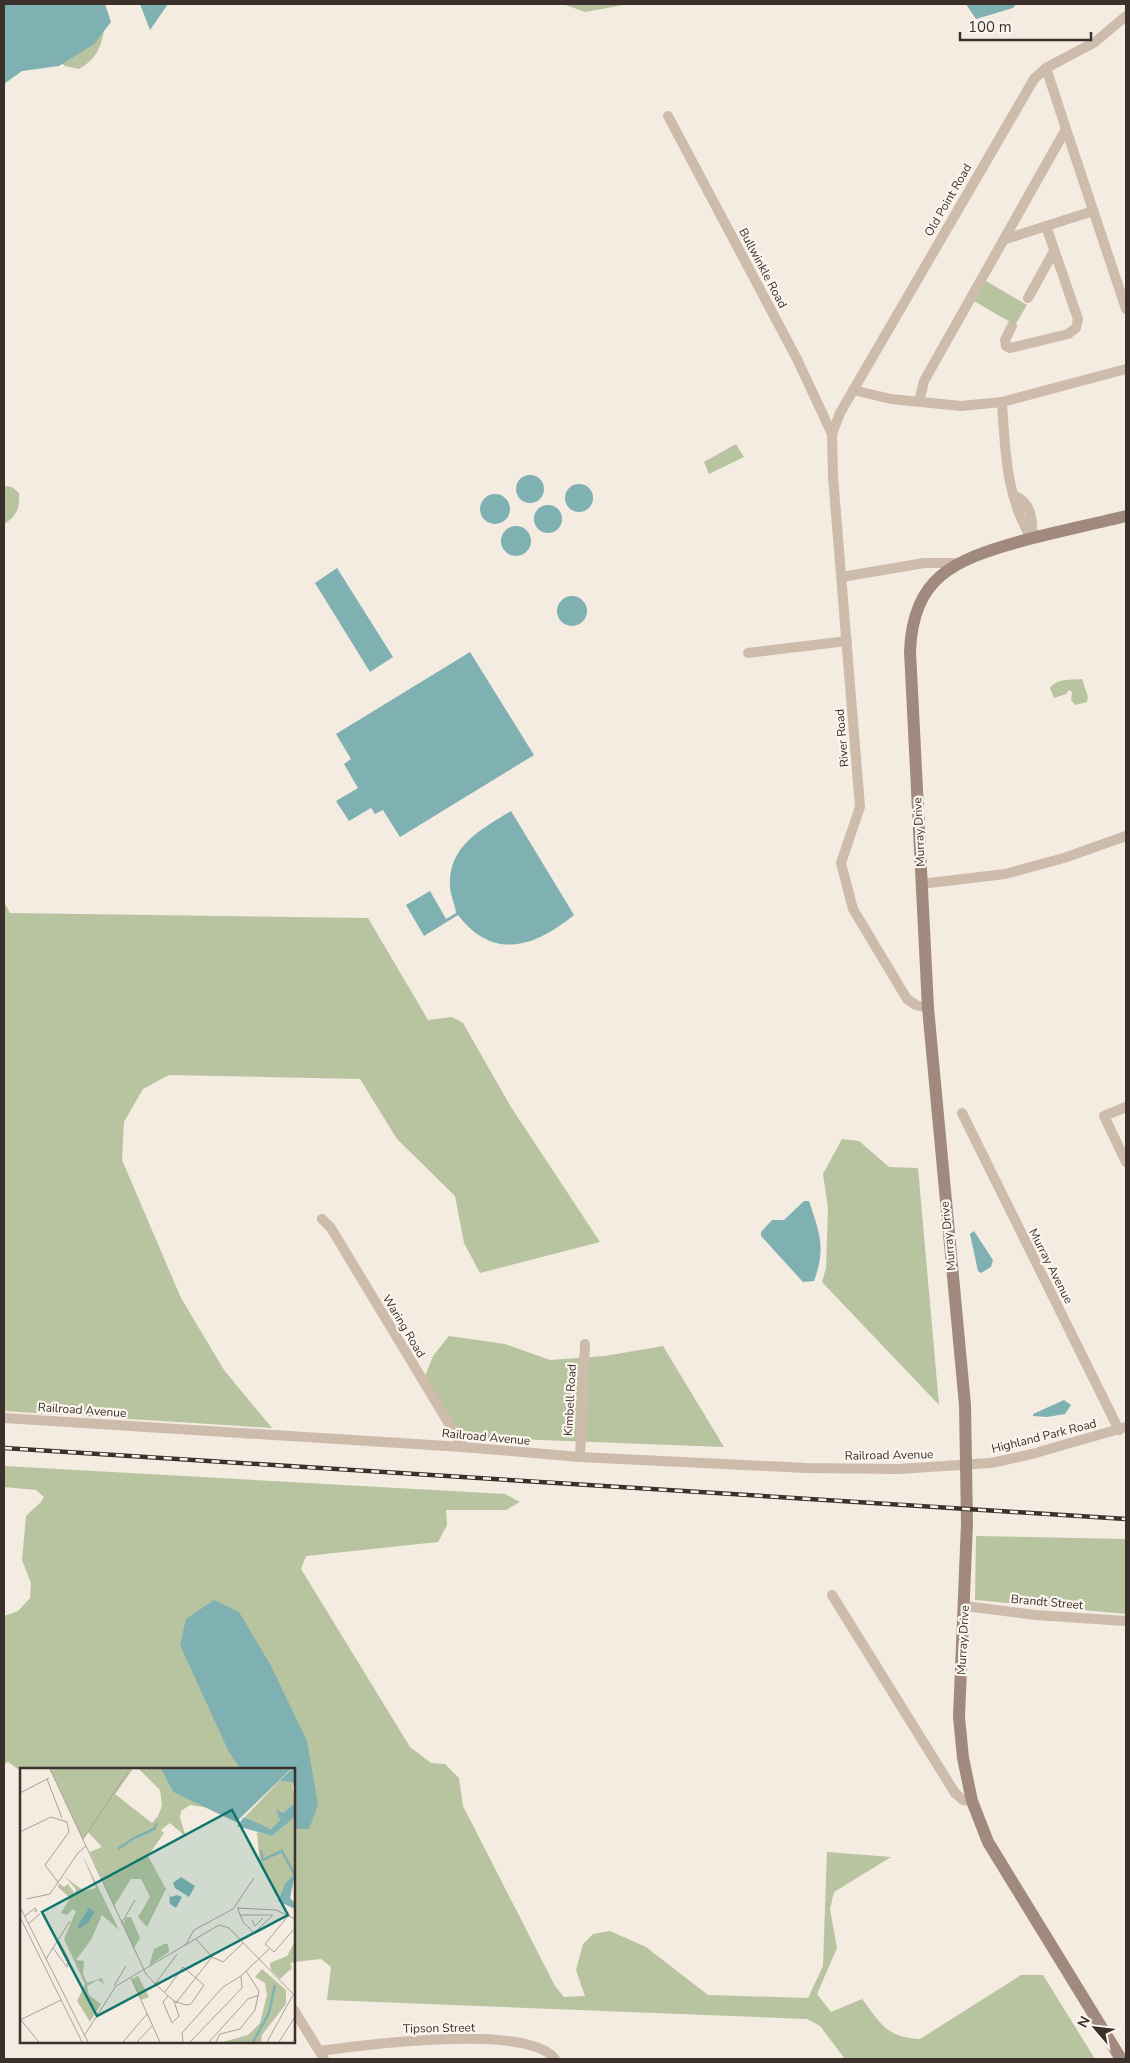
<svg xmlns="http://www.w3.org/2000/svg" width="1130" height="2063" font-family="'Nunito Sans',sans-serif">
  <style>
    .green { fill: #b8c4a0 }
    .water { fill: #7fb0b2 }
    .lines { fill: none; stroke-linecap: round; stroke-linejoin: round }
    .street { stroke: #cdbbac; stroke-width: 10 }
    .secondary { stroke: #a18a7d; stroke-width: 12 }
    .rail-casing { stroke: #3b302b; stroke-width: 4.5 }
    .rail { stroke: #fbf5ee; stroke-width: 2.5; stroke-dasharray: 8; stroke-linecap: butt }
    .labels { text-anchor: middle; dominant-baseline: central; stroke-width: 4.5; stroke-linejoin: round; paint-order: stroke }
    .street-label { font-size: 12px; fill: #3b302b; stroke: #fbf5ee }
    .inset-river { fill: none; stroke: #7fb0b2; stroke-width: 2.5 }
    .inset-road { fill: none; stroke: #aaa098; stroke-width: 1 }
    .view { fill: #0f766e; fill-opacity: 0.15; stroke: #0f766e; stroke-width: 2.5 }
    .inset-edge { fill: none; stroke: #3b302b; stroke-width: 2.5 }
  </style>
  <rect width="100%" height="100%" fill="#f4ebe1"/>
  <g class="green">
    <polygon points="563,4 629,4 585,12"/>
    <path d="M104,30C101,48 96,59 79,69L65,66L49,51Z"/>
    <polygon points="986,281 1027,305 1015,325 974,301"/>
    <polygon points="736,444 744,457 709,474 704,462"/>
    <path d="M4,486L12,487L19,493C20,508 17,516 4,524Z"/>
    <path d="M1082,679L1088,697L1087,702L1075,705L1071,700L1072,692L1069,690L1066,694L1054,698L1050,688C1057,678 1072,680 1082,679Z"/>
    <polygon points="4,902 10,913 368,918 428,1020 452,1017 463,1023 511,1107 600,1242 480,1273 464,1243 455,1196 397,1139 360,1079 169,1075 143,1089 124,1122 122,1160 181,1298 224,1370 272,1428 4,1411"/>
    <polygon points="842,1139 859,1141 889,1167 918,1168 939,1405 822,1282 826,1268 828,1208 823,1174"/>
    <polygon points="449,1336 505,1344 550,1360 605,1356 663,1346 724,1447 466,1437 460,1434 425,1376 433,1356"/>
    <path d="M4,1466L505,1494L520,1502L506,1510H446L447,1525L438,1542L306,1556L301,1569L410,1747L431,1763L445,1764L459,1778L463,1806L555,1986L564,1997L585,1996L576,1970L583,1944L593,1934L610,1931L646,1947L708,1995L808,1998L823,1966L827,1852L891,1857L834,1892L830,1909L837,1948L817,1994L831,2012L862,1999C881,2024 886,2037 920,2039L1021,1975H1043L1095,2059H845L820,2026L807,2019L327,2000L331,1967L321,1959L294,1962V1769H21V1783L19,1770L8,1762L4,1764V1616L18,1611L30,1598L31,1583L22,1560L26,1516L41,1502L44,1497L36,1490L4,1487Z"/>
    <polygon points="976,1536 1126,1539 1126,1614 975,1600"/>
  </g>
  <g class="water">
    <polygon points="4,4 105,4 111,22 94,44 59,66 22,71 4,84"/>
    <polygon points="140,4 168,4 150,30"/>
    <polygon points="966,4 1016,4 1013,8 976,19"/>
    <circle cx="530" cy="489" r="14"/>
    <circle cx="579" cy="498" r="14"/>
    <circle cx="495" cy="509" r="15"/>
    <circle cx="548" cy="519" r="14"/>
    <circle cx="516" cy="541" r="15"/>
    <polygon points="337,568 393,657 370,672 315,583"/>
    <circle cx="572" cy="611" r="15"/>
    <polygon points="470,652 534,755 400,837 383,810 375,814 371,808 349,821 336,801 358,788 344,764 351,759 336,734"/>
    <path d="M511,811L574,915C536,946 494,962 458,915L424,936L406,905L430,891L446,919L456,913C455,904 450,894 450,886C448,846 482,829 511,811Z"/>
    <path d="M804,1201H809C820,1234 826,1248 814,1281L803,1282L761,1236V1232L772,1220H784Z"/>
    <polygon points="974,1231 993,1260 991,1267 981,1273 978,1271 970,1234"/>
    <polygon points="1064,1400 1071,1405 1065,1414 1047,1417 1033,1416 1033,1414"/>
    <polygon points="214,1600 239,1612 271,1666 307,1741 318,1805 309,1829 294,1829 294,1769 240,1769 228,1750 180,1645 186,1619"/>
  </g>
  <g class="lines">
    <g class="street">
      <polyline points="1046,68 1066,129"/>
      <polyline points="668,116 797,359 832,434"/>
      <polyline points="1006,239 1093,211"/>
      <polyline points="1028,298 1054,251"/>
      <polyline points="1012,326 1005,340 1006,346 1010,348 1068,334 1076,328 1078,319 1046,226"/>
      <polyline points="853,390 891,399 961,406 1002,402 1126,369"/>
      <polyline points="919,402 924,381 1066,129 1126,309"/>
      <path d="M1002,402C1005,449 1006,498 1032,539"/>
      <path d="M1013,495C1032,502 1033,521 1032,538"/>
      <polyline points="842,577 924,563 958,563"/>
      <polyline points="748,653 847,641"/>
      <polyline points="921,884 1005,874 1064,858 1126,836"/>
      <polyline points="928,1008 916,1005 907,999 853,909 841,863 860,807 833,477 832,434 840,413 1034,79 1046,68 1095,42 1126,16"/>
      <polyline points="1126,1107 1104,1116 1126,1162"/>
      <polyline points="962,1113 1119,1430"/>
      <polyline points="322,1219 331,1228 463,1447"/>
      <polyline points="4,1418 463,1447 580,1457 806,1468 898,1469 991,1463 1032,1454 1126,1427"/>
      <polyline points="580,1457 585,1344"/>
      <polyline points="832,1595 955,1793 963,1800 972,1801"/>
      <polyline points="965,1606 1035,1615 1126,1621"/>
      <polyline points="294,2010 324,2059"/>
      <path d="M320,2051C363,2045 528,2023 555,2059"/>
    </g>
    <path class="secondary" d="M1121,2059L988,1842L972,1801L963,1758L959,1717L967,1523L965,1405L928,1008L910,651C913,577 954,560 1018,542C1054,532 1090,525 1126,516"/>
    <g class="rail-casing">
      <polyline id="rail" points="4,1448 1126,1519"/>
    </g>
    <use href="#rail" class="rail"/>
  </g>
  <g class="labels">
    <g class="street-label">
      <text transform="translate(948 200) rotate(-60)">Old Point Road</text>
      <text transform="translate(763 268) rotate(62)">Bullwinkle Road</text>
      <text transform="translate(842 738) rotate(-95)">River Road</text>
      <text transform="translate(919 832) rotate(-93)">Murray Drive</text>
      <text transform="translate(948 1236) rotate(-96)">Murray Drive</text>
      <text transform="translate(1051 1266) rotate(63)">Murray Avenue</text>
      <text transform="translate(404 1326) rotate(59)">Waring Road</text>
      <text transform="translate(570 1400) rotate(-87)">Kimbell Road</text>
      <text transform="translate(82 1410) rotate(4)">Railroad Avenue</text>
      <text transform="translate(1044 1436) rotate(-14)">Highland Park Road</text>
      <text transform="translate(486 1437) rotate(5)">Railroad Avenue</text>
      <text transform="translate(889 1455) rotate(-1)">Railroad Avenue</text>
      <text transform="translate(1047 1602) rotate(5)">Brandt Street</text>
      <text transform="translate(963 1640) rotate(-87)">Murray Drive</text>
      <text transform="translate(439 2028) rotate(-1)">Tipson Street</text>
    </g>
  </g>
  <g transform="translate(20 1768)">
    <rect width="275" height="275" fill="#f4ebe1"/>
    <path d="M30,1H113L63,71ZM119,1H141L153,24L190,40L170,37L161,43L160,50L166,69L150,55L141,62L144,65L128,88L146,121L127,159L118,149L130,129L121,111H111L94,138L70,84L82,79L68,64L95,26L132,55L138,48L142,38L140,22ZM259,13L272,14L275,35L263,45L257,42L260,52L254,60L245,61L225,49ZM275,49V106L265,115L258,133V127L240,97L237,64L252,68ZM62,86L99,162L82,147L71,172L56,192L64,193L63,206L67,215L82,210L84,216L78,212L67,218L69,227L81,236L70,254L57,233L65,216L44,171L56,143L53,141L47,147L41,145L50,130L38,119L39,115L44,119L48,116L55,126L56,121L45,109L64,123L76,120ZM106,149H111L120,170L114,180L103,157ZM275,173V194L270,195L272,200L260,211L251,202L250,195L267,188ZM144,176H148L149,184L129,198L134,181ZM242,201L266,222V236L242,267L241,274H203L228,267L240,255L247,227L245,215L235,209ZM118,208L129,229L121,232L112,211Z" fill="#b8c4a0"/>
    <path d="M141,1H271L216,54L153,24ZM272,1H275V21L272,14L259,13ZM275,35V49L252,68L217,58L224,49L251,61L260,52L256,41L263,45ZM275,106L270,130L275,135V141L258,133L265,115ZM161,109L175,118L169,129L155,120L153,115ZM149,124L150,129L157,127L162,129L156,140L150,136ZM69,140L75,144L67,156L58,161V157Z" fill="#7fb0b2"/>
    <path class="inset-river" d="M98,81L114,70L134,61L137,55M241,82L243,92L262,83L275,107M233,274L249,245L255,217"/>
    <path class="inset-road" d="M30,1L126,206L135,216L154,233L166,237L171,236L184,217L163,199L145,224M27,11L42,50M0,25L29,10M0,64L31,49L47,54L49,64L25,97L38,114M63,71L108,4M6,131L30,126L58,85L66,78M0,139L68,274M217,140L256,142L275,151M218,140L219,144L220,147L224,155L234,165L253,147H220M5,148L15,140L17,143H14M268,148L245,176L254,184L275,160M0,149L62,274M232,152L235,158L243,150M8,156L20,146M101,156L115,132M176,171L192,189L203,194L223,175M165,178L174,162L213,141L234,110M33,180L47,199L49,192L39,173M26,191L50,153M111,210L140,274M135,216L157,186M94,218L106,198M148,228L143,234L152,255L159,248L154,233M156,235L192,189M0,251L19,274M0,252L41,232M64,268L96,218L199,157L209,160L275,228M103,274L127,246M117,274L132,258M163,274L162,265L203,219L221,208L249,181M170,274L222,220L221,208M189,274L228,231L239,227M196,274L200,266L220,261L235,242L239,223L226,203M247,274L273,227M259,274L275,249"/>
    <path class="view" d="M212,42L268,147L77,248L22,144Z"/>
    <rect width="275" height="275" class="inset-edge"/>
  </g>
  <rect width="1130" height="2063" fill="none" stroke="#3b302b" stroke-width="10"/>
  <g transform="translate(1095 2028) rotate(298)" stroke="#fbf5ee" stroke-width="4" paint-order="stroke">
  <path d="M0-4L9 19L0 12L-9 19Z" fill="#3b302b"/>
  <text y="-8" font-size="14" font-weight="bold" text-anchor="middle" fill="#3b302b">N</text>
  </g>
  <path d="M960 32v8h131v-8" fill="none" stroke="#3b302b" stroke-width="2.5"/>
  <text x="968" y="32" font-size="15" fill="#3b302b" stroke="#fbf5ee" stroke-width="4" paint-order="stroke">100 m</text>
</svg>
